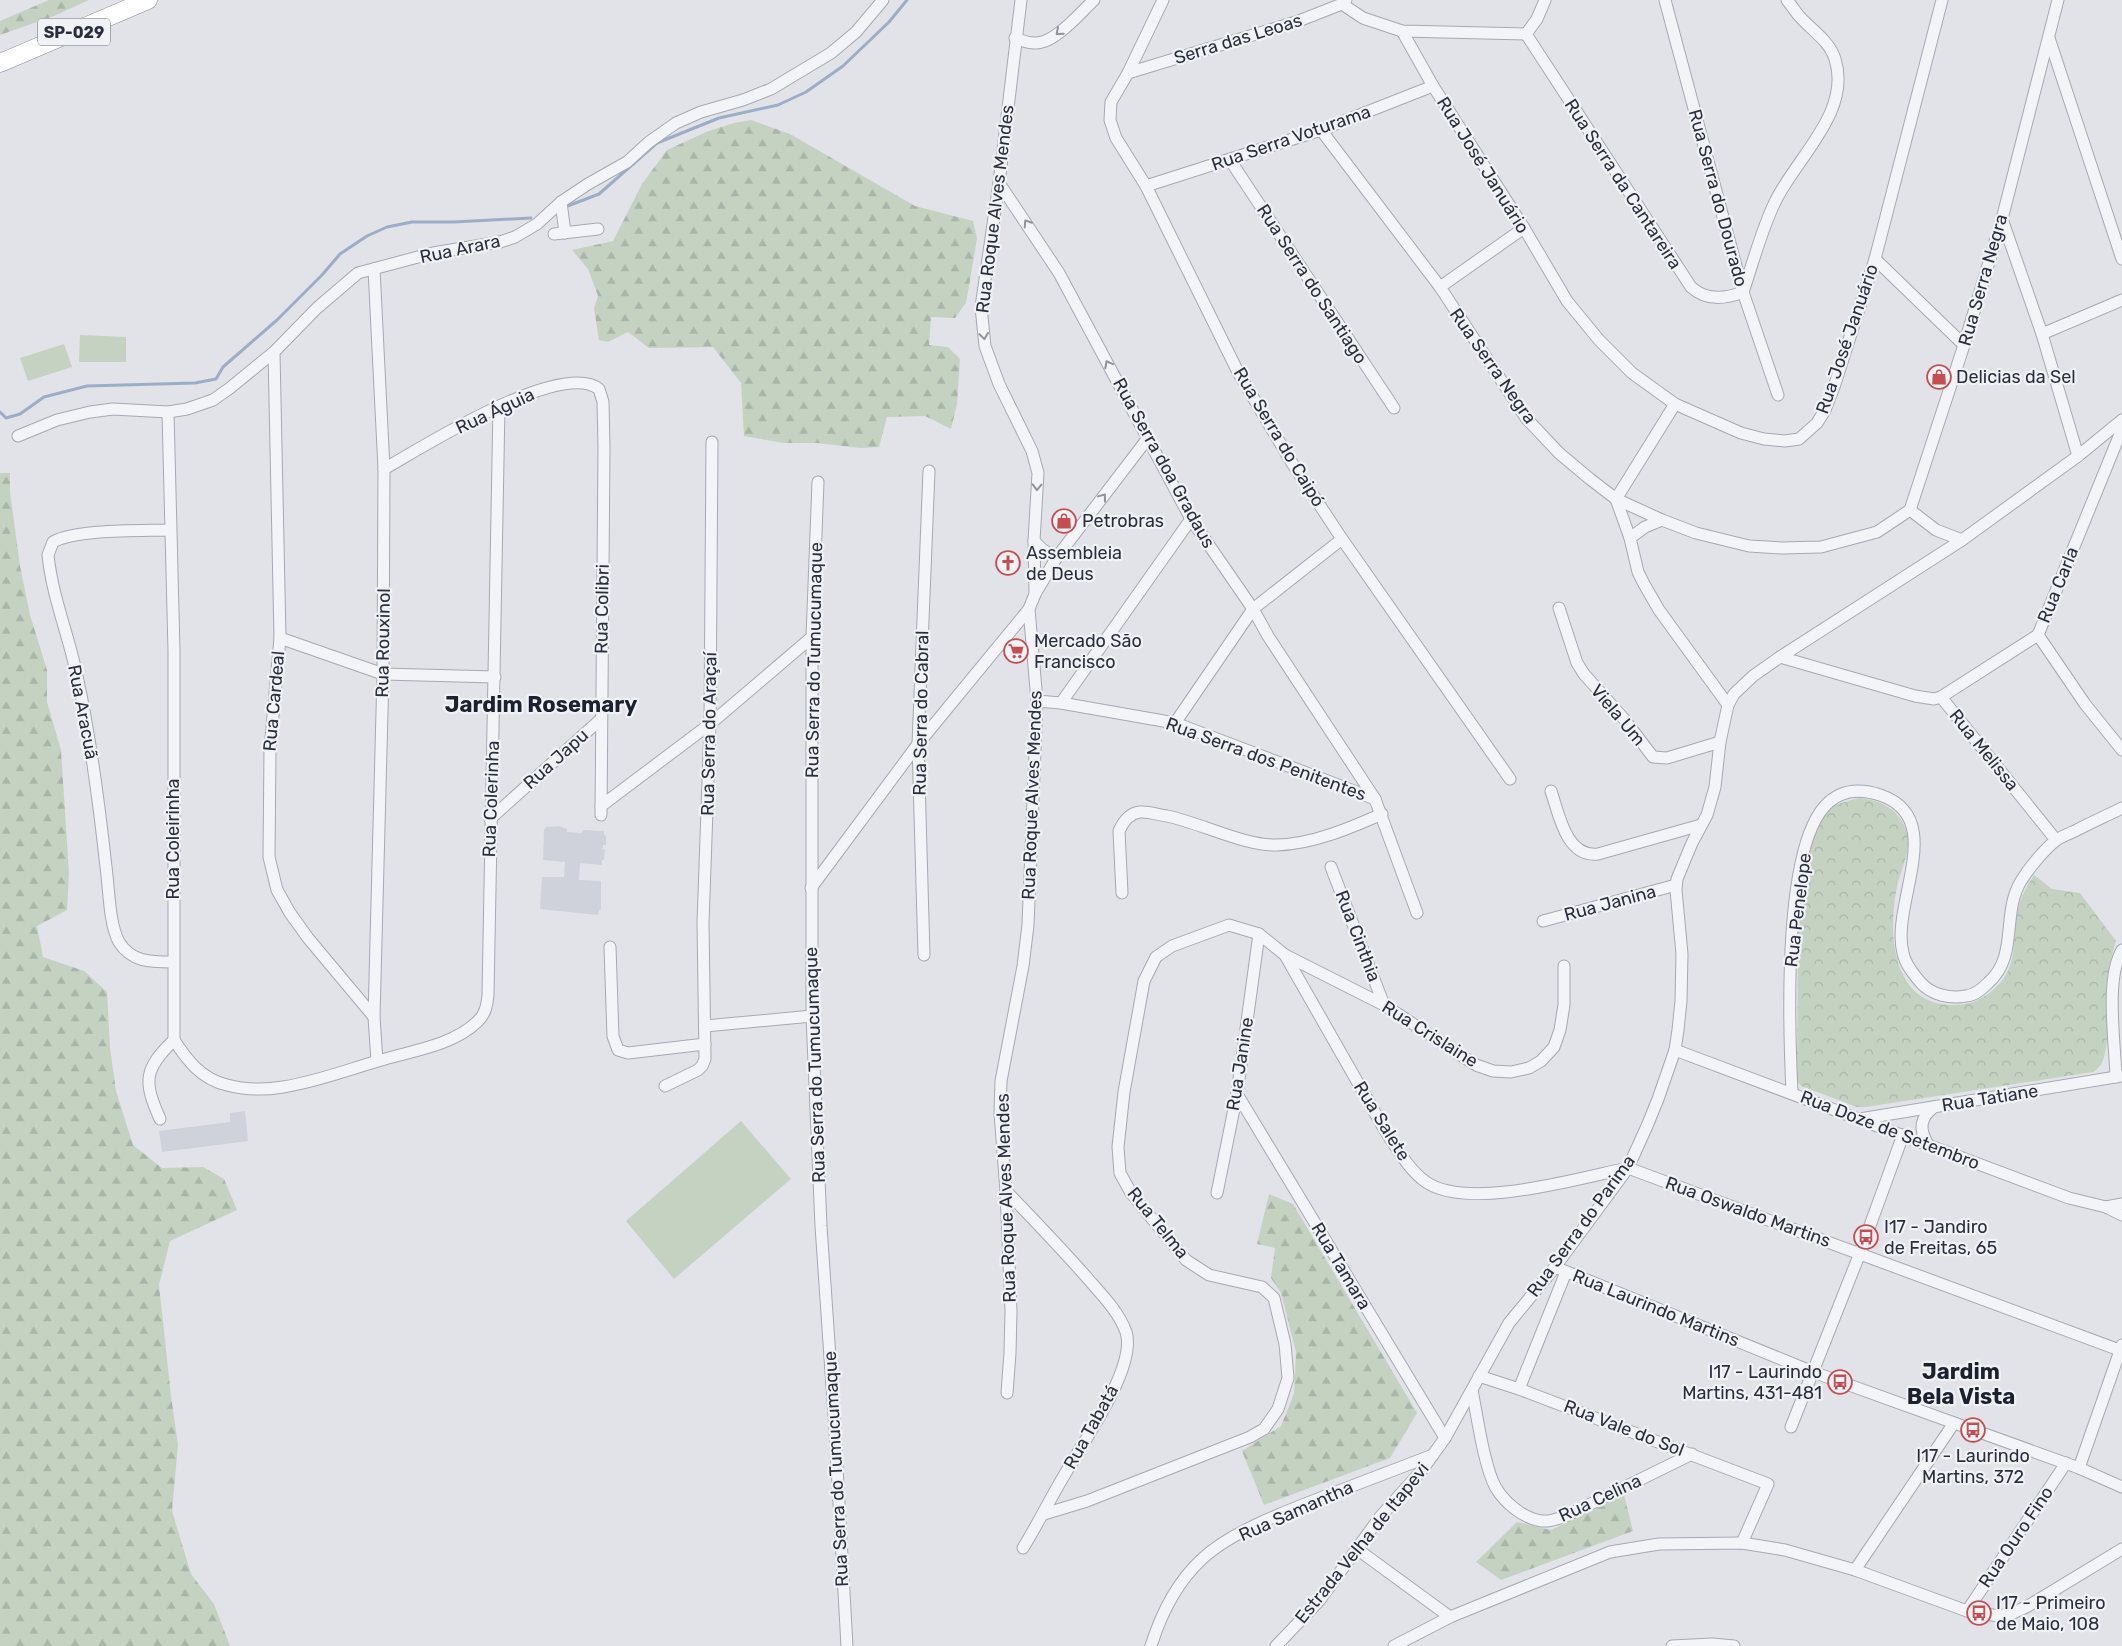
<svg xmlns="http://www.w3.org/2000/svg" width="2122" height="1646" font-family="Rubik,sans-serif">
  <style>
    .built { fill: #cfd2da }
    .forest { fill: url(#forest-firs) }
    .park { fill: url(#park-crowns) }
    .garden { fill: #c5d2c2 }
    .lines { fill: none; stroke-linecap: round; stroke-linejoin: round }
    .stream { stroke: #9eadc6; stroke-width: 3 }
    .minor-casing { stroke: #a6a9b2; stroke-width: 13 }
    .highway-casing { stroke: #898f9e; stroke-width: 19 }
    .minor { stroke: #f3f4f7; stroke-width: 11 }
    .highway { stroke: #fff; stroke-width: 18 }
    .oneway { stroke: #8e929b }
    .labels { text-anchor: middle; dominant-baseline: central; stroke-width: 4.5; stroke-linejoin: round; paint-order: stroke }
    .shield { fill: #f0f2f6; stroke: #656a76; stroke-width: 1 }
    .shield-label { font-size: 16px; font-weight: bold; fill: #2a2f3f }
    .street-label { font-size: 18px; fill: #2a2f3f; stroke: #f0f2f6 }
    .poi-label { font-size: 18px; fill: #2a2f3f; stroke: #f0f2f6; text-anchor: start }
    .district-label { font-size: 22px; font-weight: bold; fill: #1c2130; stroke: #f0f2f6 }
  </style>
  <defs>
    <pattern id="forest-firs" width="22" height="20" patternUnits="userSpaceOnUse" patternTransform="scale(1.25)"><rect width="22" height="20" fill="#c5d2c2"/><path d="M5 1l3.5 6h-7zM16 11l3.5 6h-7z" fill="#a9b5a8"/></pattern>
    <pattern id="park-crowns" width="20" height="18" patternUnits="userSpaceOnUse" patternTransform="scale(1.25)"><rect width="20" height="18" fill="#c5d2c2"/><path d="M2 6a3 3 0 1 1 6 0M12 15a3 3 0 1 1 6 0" fill="none" stroke="#a9b5a8"/></pattern>
  </defs>
  <rect width="100%" height="100%" fill="#e1e3e8"/>
  <g class="built">
    <polygon points="559,826 567,829 567,832 582,833 583,830 604,831 604,835 606,836 606,845 603,845 602,849 605,850 604,860 602,860 602,865 580,863 579,880 601,881 601,909 599,910 598,915 540,909 542,877 564,877 565,862 543,860 544,830 546,827"/>
    <polygon points="245,1111 248,1141 162,1152 159,1131 230,1122 230,1113"/>
  </g>
  <g class="forest">
    <polygon points="49,0 89,0 54,16 0,35 0,21"/>
    <polygon points="751,120 790,134 915,206 973,221 977,239 966,303 955,318 931,317 929,345 948,347 960,359 957,404 951,429 925,416 887,417 879,447 861,448 817,443 784,443 744,436 741,383 713,347 649,348 628,332 608,342 599,340 594,308 598,296 588,269 572,250 613,241 642,184 667,150 706,132 734,123"/>
    <polygon points="0,473 10,473 10,492 20,566 30,615 47,670 47,702 61,750 69,873 67,910 37,926 43,957 84,971 107,992 110,1048 116,1091 133,1145 162,1168 203,1167 224,1179 237,1210 170,1241 159,1285 171,1396 178,1445 172,1511 191,1574 214,1604 230,1646 0,1646"/>
    <polygon points="1269,1194 1293,1204 1417,1413 1390,1458 1264,1505 1242,1451 1281,1426 1294,1394 1296,1352 1281,1293 1271,1278 1275,1248 1257,1244"/>
    <polygon points="1624,1495 1633,1531 1501,1580 1476,1562 1517,1522 1551,1530"/>
  </g>
  <path class="park" d="M1858,798C1880,799 1901,810 1907,833C1912,852 1899,872 1896,892C1888,937 1893,1006 1955,1005C1973,1005 1989,996 2001,982C2018,961 2012,938 2017,913C2020,899 2026,887 2034,875L2052,889L2080,893L2116,941C2111,958 2106,976 2106,995C2105,1015 2114,1061 2093,1072L1866,1107H1857L1801,1086L1797,1081L1798,921L1804,856L1823,816L1835,805Z"/>
  <g class="garden">
    <polygon points="80,335 126,337 126,362 79,362"/>
    <polygon points="64,344 72,367 28,381 20,358"/>
    <polygon points="741,1121 791,1179 674,1279 626,1221"/>
  </g>
  <g class="lines">
    <g class="stream">
      <polyline points="565,207 599,194 657,143 719,118 778,105 806,92 843,66 889,22 907,0"/>
      <polyline points="0,412 6,418 20,414 44,397 87,386 195,383 216,379 223,367 277,320 322,275 340,254 367,236 387,227 412,222 454,222 531,218"/>
    </g>
    <g class="minor-casing">
      <g id="minor">
        <polyline points="1163,0 1128,73 1111,102 1110,120 1116,138 1146,186 1238,372 1292,463 1342,539 1510,779"/>
        <polyline points="1665,0 1743,292 1778,395"/>
        <polyline points="1342,4 1363,18 1402,31 1526,34"/>
        <polyline points="1402,31 1433,86 1524,228 1567,301 1599,340 1632,373 1675,404 1741,433 1764,439 1785,441 1799,439 1817,423 1825,410 1834,387 1875,259 1942,0"/>
        <path d="M1526,34L1691,287C1706,301 1725,299 1743,292"/>
        <polyline points="1526,34 1537,19 1545,0"/>
        <path d="M1015,38C1023,41 1032,45 1042,42C1059,38 1081,12 1094,0"/>
        <polyline points="2049,38 2122,259"/>
        <polyline points="1128,73 1296,22 1342,4 1346,0"/>
        <polyline points="1321,130 1440,287 1526,418 1559,453 1590,479 1616,499 1662,520 1696,533 1749,546 1782,548 1821,547 1877,532 1910,510 1964,345 2002,219 2058,0"/>
        <polyline points="1230,160 1394,408"/>
        <polyline points="999,183 1059,273 1191,519 1253,609 1268,636 1375,799 1417,913"/>
        <polyline points="1146,186 1321,130 1433,86"/>
        <polyline points="561,202 565,233"/>
        <polyline points="2002,219 2042,334 2078,456"/>
        <polyline points="554,234 598,229"/>
        <polyline points="1875,259 1964,345"/>
        <polyline points="374,269 384,469 383,674 374,1017 377,1061"/>
        <polyline points="1440,287 1524,228"/>
        <path d="M1743,292C1753,263 1761,231 1775,202C1796,158 1852,112 1835,59C1830,42 1813,31 1801,18C1796,13 1792,6 1787,0"/>
        <polyline points="2042,334 2122,300"/>
        <polyline points="274,352 280,638 270,749 269,857 277,890 290,913 308,938 374,1017"/>
        <path d="M168,412L174,651V1040C187,1060 201,1079 227,1085C245,1090 265,1090 283,1087C316,1082 347,1070 378,1061C410,1051 452,1046 477,1022C485,1015 487,1006 488,995L499,406"/>
        <polyline points="18,436 57,420 90,412 113,409 168,412 187,409 213,400 230,388 274,352 317,308 358,273 433,253 500,242 515,237 537,224 561,202 588,184 627,162 649,142 676,123 701,112 743,100 771,89 831,53 856,32 883,0"/>
        <path d="M384,469C421,448 561,359 599,389L603,402L604,447L601,815"/>
        <polyline points="818,482 812,637 812,1016 821,1226 835,1431 847,1646"/>
        <polyline points="1616,499 1630,538 1638,572 1644,584 1659,610 1728,705"/>
        <polyline points="1616,499 1675,404"/>
        <polyline points="1910,510 1936,530 1962,540"/>
        <path d="M170,530C141,531 77,529 53,542L48,555C52,596 69,636 77,676C91,739 99,803 106,867C109,888 109,924 119,942C131,962 151,962 172,962"/>
        <polyline points="1630,538 1645,527 1662,520"/>
        <polyline points="1034,541 1043,550 1057,557"/>
        <polyline points="1035,594 1057,557 1148,438"/>
        <polyline points="1559,608 1577,663 1584,674 1624,719 1653,757 1667,758 1720,742"/>
        <polyline points="2038,635 2085,704 2122,750"/>
        <polyline points="280,638 383,674 495,677"/>
        <polyline points="1780,657 1915,696 1934,699 1941,697 2038,635 2122,429"/>
        <polyline points="1941,697 2056,840"/>
        <polyline points="1037,701 1061,703 1175,723 1375,799"/>
        <polyline points="1061,703 1191,519"/>
        <polyline points="1175,723 1253,609 1342,539"/>
        <path d="M1551,791C1559,814 1566,858 1598,854L1701,825"/>
        <polyline points="601,806 710,724 812,637"/>
        <polyline points="490,819 601,719"/>
        <polyline points="1331,867 1384,1005"/>
        <polyline points="811,888 918,744 1029,609"/>
        <path d="M1122,893L1119,831C1123,822 1130,813 1140,812C1149,811 1158,815 1167,816C1201,823 1244,846 1277,845C1313,844 1350,828 1382,814"/>
        <polyline points="1543,921 1676,885"/>
        <polyline points="610,947 613,1036 618,1050 628,1053 705,1044"/>
        <polyline points="924,955 918,744 929,471"/>
        <path d="M1285,955L1386,1132C1398,1150 1409,1170 1426,1182C1468,1211 1579,1178 1628,1168"/>
        <polyline points="705,1026 812,1016"/>
        <polyline points="1675,1050 2069,1198 2106,1207"/>
        <path d="M2116,1077C2115,1043 2105,978 2122,950"/>
        <polyline points="665,1086 698,1070 702,1066 705,1059 703,923 710,724 712,442"/>
        <path d="M1792,1093C1789,1029 1782,856 1824,807C1839,790 1859,788 1880,795C1949,818 1890,904 1903,953C1905,964 1914,975 1921,983C1932,995 1950,999 1966,996C1975,995 1981,990 1988,983C2019,956 2001,914 2021,881C2029,868 2043,851 2055,841C2060,837 2068,834 2075,831C2090,823 2106,816 2122,808"/>
        <polyline points="1237,1094 1445,1438"/>
        <path d="M160,1119C143,1081 144,1069 174,1040"/>
        <polyline points="1860,1119 2122,1076"/>
        <path d="M1927,1143C1919,1128 1920,1118 1934,1107"/>
        <polyline points="1628,1168 2122,1351"/>
        <path d="M1006,1191C1034,1220 1062,1249 1089,1280C1102,1295 1119,1312 1126,1332C1137,1366 1085,1439 1068,1469C1052,1495 1039,1522 1023,1548"/>
        <polyline points="1217,1193 1237,1094 1259,934"/>
        <polyline points="2122,1204 2106,1207 2122,1215"/>
        <polyline points="1555,1267 1813,1372 2079,1468 2122,1487"/>
        <polyline points="1479,1376 1519,1389 1768,1484 1742,1543"/>
        <polyline points="1519,1389 1566,1272"/>
        <path d="M1472,1390C1477,1415 1484,1467 1496,1488C1505,1503 1524,1519 1542,1521C1551,1522 1560,1518 1568,1515L1692,1454"/>
        <polyline points="1007,1393 1010,1353 1011,1311 1006,1191 1000,1113 1001,1081 1023,966 1028,925 1037,701 1029,609 1035,594 1034,541 1038,473 1032,451 999,384 985,346 981,307 999,183 1021,0"/>
        <polyline points="1791,1427 1860,1253 1903,1135"/>
        <polyline points="2079,1468 2122,1345"/>
        <polyline points="1044,1514 1087,1501 1250,1437 1264,1429 1278,1409 1288,1378 1285,1344 1274,1298 1262,1287 1209,1275 1186,1260 1131,1193 1120,1173 1118,1147 1124,1092 1144,981 1156,957 1172,946 1229,925 1259,934 1285,955 1384,1005 1476,1065 1493,1071 1511,1072 1529,1068 1541,1061 1554,1047 1560,1030 1564,1005 1564,966"/>
        <polyline points="1357,1549 1450,1617"/>
        <polyline points="1855,1570 1954,1423"/>
        <polyline points="1967,1611 2066,1463"/>
        <path d="M1151,1646C1161,1614 1177,1582 1202,1559C1233,1530 1292,1509 1331,1494C1365,1481 1399,1468 1433,1455"/>
        <polyline points="1276,1646 1319,1601 1380,1517 1422,1470 1445,1438 1509,1323 1555,1267 1628,1168 1647,1126 1658,1099 1675,1050 1678,1030 1681,1001 1682,954 1676,890 1677,879 1692,843 1707,815 1715,787 1720,742 1728,705 1734,694 1753,676 1780,657 1962,540 2078,456 2122,420"/>
        <polyline points="1394,1646 1450,1617 1610,1552 1659,1544 1742,1543 1785,1550 1855,1570 1967,1611 1998,1616 2013,1613 2028,1606 2122,1549"/>
        <polyline points="1672,1646 1712,1644 1734,1646"/>
      </g>
    </g>
    <g class="highway-casing">
      <polyline id="highway" points="0,63 148,0"/>
    </g>
    <use href="#minor" class="minor"/>
    <use href="#highway" class="highway"/>
  </g>
  <defs><path id="oneway-chevron" d="M-2-3.5L2.5 0L-2 3.5" fill="none" stroke-width="1.6" stroke-linecap="round" stroke-linejoin="round" transform="scale(1.25)"/></defs>
  <g class="oneway">
    <use href="#oneway-chevron" transform="translate(1059 32) rotate(139)"/>
    <use href="#oneway-chevron" transform="translate(1027 223) rotate(-123)"/>
    <use href="#oneway-chevron" transform="translate(984 336) rotate(82)"/>
    <use href="#oneway-chevron" transform="translate(1108 364) rotate(-118)"/>
    <use href="#oneway-chevron" transform="translate(1037 487) rotate(92)"/>
    <use href="#oneway-chevron" transform="translate(1103 497) rotate(-53)"/>
  </g>
  <defs>
    <g id="shop-ring" transform="scale(1.25)"><circle r="9.5" fill="#f0f2f6" stroke="#c54e53" stroke-width="1.5"/><path d="M-5-2.5h2.3a2.7 3.5 0 0 1 5.4 0H5L5.5 6h-11ZM-1.5-2.5h3a1.5 2.3 0 0 0-3 0Z" fill="#c54e53"/></g>
    <g id="church-ring" transform="scale(1.25)"><circle r="9.5" fill="#f0f2f6" stroke="#c54e53" stroke-width="1.5"/><path d="M-1.2-6h2.4v3.5h3.3v2.4h-3.3V6h-2.4V-.1h-3.3v-2.4h3.3Z" fill="#c54e53"/></g>
    <g id="supermarket-ring" transform="scale(1.25)"><circle r="9.5" fill="#f0f2f6" stroke="#c54e53" stroke-width="1.5"/><path d="M-6-5.5h2.5l.6 2H6L4.5 2H-2.5L-4.4-4H-6ZM-1.5 3.2a1.3 1.3 0 1 0 .1 0ZM3 3.2a1.3 1.3 0 1 0 .1 0Z" fill="#c54e53"/></g>
    <g id="bus-ring" transform="scale(1.25)"><circle r="9.5" fill="#f0f2f6" stroke="#c54e53" stroke-width="1.5"/><path d="M-5-6H5V4H4V6H2V4H-2V6H-4V4H-5ZM-3.5-4V0h7V-4ZM-3.5 1.2v1.5H-2V1.2ZM2 1.2v1.5H3.5V1.2Z" fill="#c54e53"/></g>
  </defs>
  <g fill-rule="evenodd">
    <use href="#shop-ring" x="1939" y="377"/>
    <use href="#shop-ring" x="1064" y="521"/>
    <use href="#church-ring" x="1008" y="563"/>
    <use href="#supermarket-ring" x="1016" y="651"/>
    <use href="#bus-ring" x="1866" y="1237"/>
    <use href="#bus-ring" x="1840" y="1382"/>
    <use href="#bus-ring" x="1973" y="1430"/>
    <use href="#bus-ring" x="1979" y="1613"/>
  </g>
  <g class="labels">
    <rect class="shield" x="38" y="18.5" width="72" height="27" rx="4"/>
    <g class="shield-label">
      <text x="74" y="32">SP-029</text>
    </g>
    <g class="street-label">
      <text transform="translate(1238 39) rotate(-17)">Serra das Leoas</text>
      <text transform="translate(1291 138) rotate(-19)">Rua Serra Voturama</text>
      <text transform="translate(1483 165) rotate(58)">Rua José Januário</text>
      <text transform="translate(1623 184) rotate(57)">Rua Serra da Cantareira</text>
      <text transform="translate(1718 198) rotate(75)">Rua Serra do Dourado</text>
      <text transform="translate(995 209) rotate(-83)">Rua Roque Alves Mendes</text>
      <text transform="translate(460 249) rotate(-12)">Rua Arara</text>
      <text transform="translate(1983 280) rotate(-74)">Rua Serra Negra</text>
      <text transform="translate(1312 284) rotate(57)">Rua Serra do Santiago</text>
      <text transform="translate(1847 339) rotate(-71)">Rua José Januário</text>
      <text transform="translate(1493 366) rotate(55)">Rua Serra Negra</text>
      <text transform="translate(495 411) rotate(-25)">Rua Águia</text>
      <text transform="translate(1279 437) rotate(59)">Rua Serra do Caipó</text>
      <text transform="translate(1164 463) rotate(61)">Rua Serra doa Gradaus</text>
      <text transform="translate(2058 585) rotate(-68)">Rua Carla</text>
      <text transform="translate(602 609) rotate(-89)">Rua Colibri</text>
      <text transform="translate(383 643) rotate(-89)">Rua Rouxinol</text>
      <text transform="translate(814 660) rotate(-89)">Rua Serra do Tumucumaque</text>
      <text transform="translate(274 701) rotate(-85)">Rua Cardeal</text>
      <text transform="translate(83 712) rotate(79)">Rua Aracuã</text>
      <text transform="translate(921 713) rotate(-89)">Rua Serra do Cabral</text>
      <text transform="translate(1618 715) rotate(50)">Viela Um</text>
      <text transform="translate(709 734) rotate(-89)">Rua Serra do Araçaí</text>
      <text transform="translate(1984 750) rotate(51)">Rua Melissa</text>
      <text transform="translate(556 759) rotate(-42)">Rua Japu</text>
      <text transform="translate(1266 759) rotate(20)">Rua Serra dos Penitentes</text>
      <text transform="translate(1032 795) rotate(-88)">Rua Roque Alves Mendes</text>
      <text transform="translate(491 799) rotate(-88)">Rua Colerinha</text>
      <text transform="translate(173 839) rotate(-90)">Rua Coleirinha</text>
      <text transform="translate(1610 903) rotate(-15)">Rua Janina</text>
      <text transform="translate(1798 910) rotate(-83)">Rua Penelope</text>
      <text transform="translate(1358 936) rotate(69)">Rua Cinthia</text>
      <text transform="translate(1430 1034) rotate(32)">Rua Crislaine</text>
      <text transform="translate(1240 1064) rotate(-81)">Rua Janine</text>
      <text transform="translate(815 1065) rotate(-92)">Rua Serra do Tumucumaque</text>
      <text transform="translate(1990 1098) rotate(-9)">Rua Tatiane</text>
      <text transform="translate(1382 1121) rotate(58)">Rua Salete</text>
      <text transform="translate(1890 1130) rotate(21)">Rua Doze de Setembro</text>
      <text transform="translate(1006 1198) rotate(-92)">Rua Roque Alves Mendes</text>
      <text transform="translate(1748 1212) rotate(20)">Rua Oswaldo Martins</text>
      <text transform="translate(1158 1223) rotate(51)">Rua Telma</text>
      <text transform="translate(1581 1226) rotate(-54)">Rua Serra do Parima</text>
      <text transform="translate(1341 1266) rotate(59)">Rua Tamara</text>
      <text transform="translate(1656 1308) rotate(22)">Rua Laurindo Martins</text>
      <text transform="translate(1091 1427) rotate(-61)">Rua Tabatá</text>
      <text transform="translate(1624 1428) rotate(21)">Rua Vale do Sol</text>
      <text transform="translate(836 1469) rotate(-93)">Rua Serra do Tumucumaque</text>
      <text transform="translate(1600 1498) rotate(-25)">Rua Celina</text>
      <text transform="translate(1296 1511) rotate(-24)">Rua Samantha</text>
      <text transform="translate(2016 1537) rotate(-56)">Rua Ouro Fino</text>
      <text transform="translate(1362 1543) rotate(-51)">Estrada Velha de Itapevi</text>
    </g>
    <g class="poi-label">
      <text x="1956" y="377">Delicias da Sel</text>
      <text x="1082" y="521">Petrobras</text>
      <text x="1026" y="553">Assembleia<tspan x="1026" dy="21">de Deus</tspan></text>
      <text x="1034" y="641">Mercado São<tspan x="1034" dy="21">Francisco</tspan></text>
      <text x="1884" y="1227">I17 - Jandiro<tspan x="1884" dy="21">de Freitas, 65</tspan></text>
      <text x="1822" y="1372" text-anchor="end">I17 - Laurindo<tspan x="1822" dy="21">Martins, 431-481</tspan></text>
      <text x="1973" y="1456" text-anchor="middle">I17 - Laurindo<tspan x="1973" dy="21">Martins, 372</tspan></text>
      <text x="1996" y="1603">I17 - Primeiro<tspan x="1996" dy="21">de Maio, 108</tspan></text>
    </g>
    <g class="district-label">
      <text x="541" y="704">Jardim Rosemary</text>
      <text x="1961" y="1371">Jardim<tspan x="1961" dy="25">Bela Vista</tspan></text>
    </g>
  </g>
</svg>
